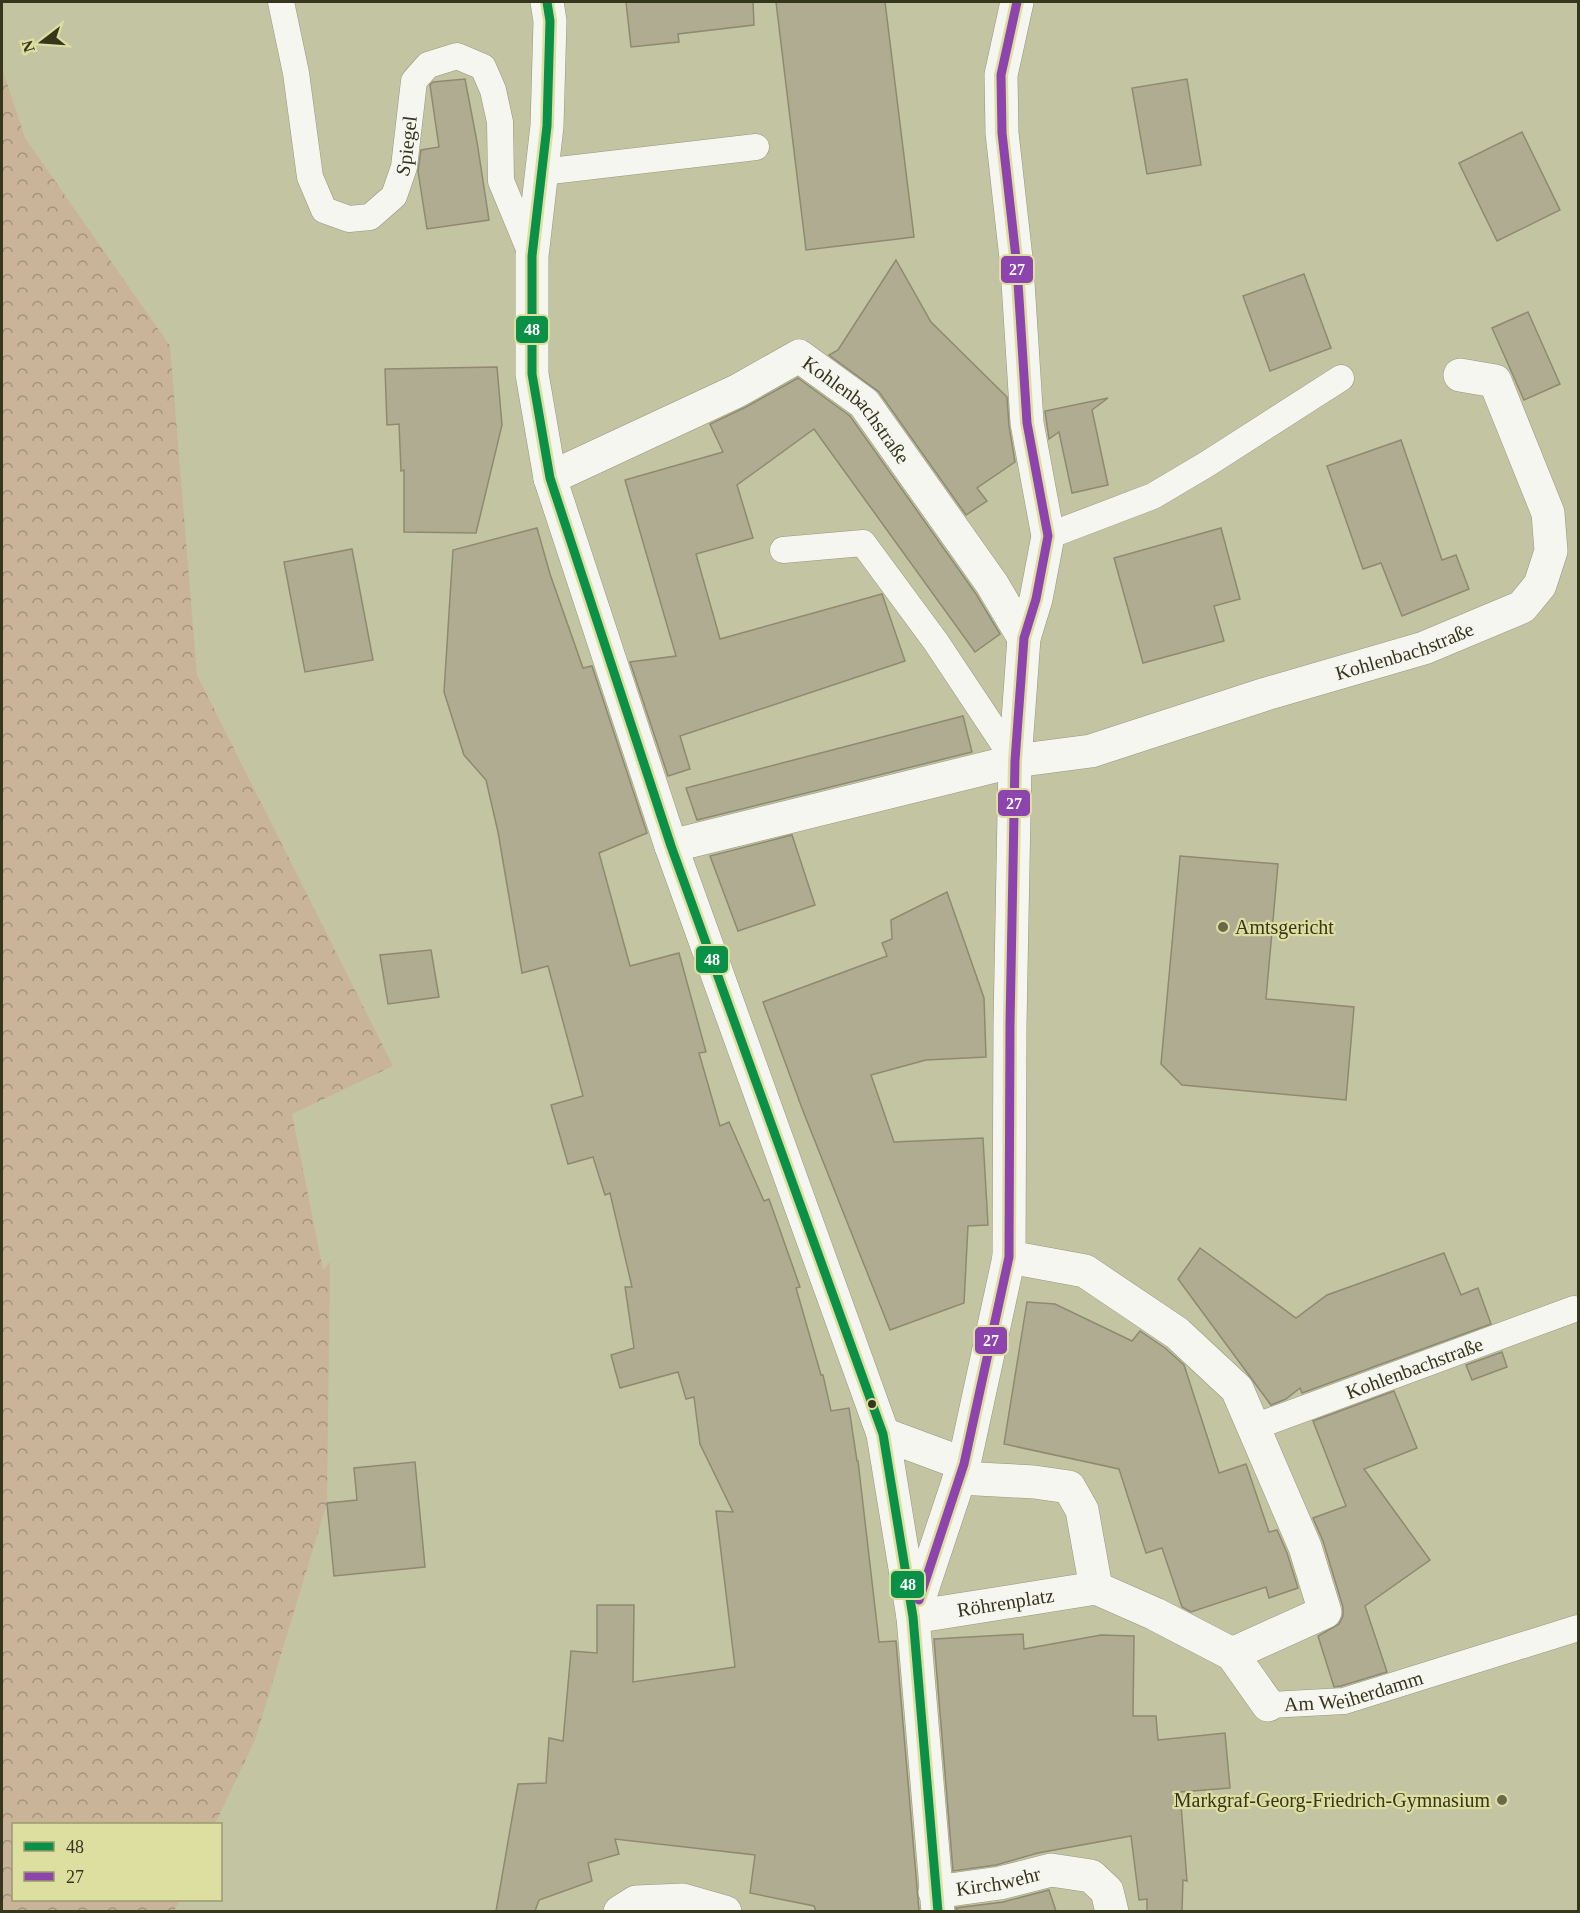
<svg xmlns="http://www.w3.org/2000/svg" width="1580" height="1913" font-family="'Times New Roman',serif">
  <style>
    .forest { fill: url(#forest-crowns) }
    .building { fill: #b0ac92; stroke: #8e8a70; stroke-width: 1.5 }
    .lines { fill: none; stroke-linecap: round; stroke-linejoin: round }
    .service-casing { stroke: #96977c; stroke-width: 27 }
    .minor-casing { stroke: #96977c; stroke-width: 34 }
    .tertiary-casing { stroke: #96977c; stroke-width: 34 }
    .service { stroke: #f6f6f1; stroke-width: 26 }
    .minor { stroke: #f6f6f1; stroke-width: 33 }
    .tertiary { stroke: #f6f6f1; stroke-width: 33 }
    .bus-1-casing { stroke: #dddfa1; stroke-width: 14 }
    .bus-2-casing { stroke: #dddfa1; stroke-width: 14 }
    .bus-1 { stroke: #0b9047; stroke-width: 9 }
    .bus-2 { stroke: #8e44ad; stroke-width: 9 }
    .poi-dot { fill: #67684c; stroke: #dddfa1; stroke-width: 2 }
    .bus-dot { fill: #36361d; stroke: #dddfa1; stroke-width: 2 }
    .labels { text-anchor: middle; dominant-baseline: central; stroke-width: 4.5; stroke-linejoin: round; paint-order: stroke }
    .street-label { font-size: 20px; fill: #36361d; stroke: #dddfa1 }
    .poi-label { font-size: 20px; fill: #36361d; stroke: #dddfa1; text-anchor: start }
    .line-badge { stroke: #dddfa1; stroke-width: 2 }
    .badge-label { font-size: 16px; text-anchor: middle; font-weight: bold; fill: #fff }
  </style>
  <defs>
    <pattern id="forest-crowns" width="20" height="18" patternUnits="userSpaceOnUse" patternTransform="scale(1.5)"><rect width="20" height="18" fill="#c9b499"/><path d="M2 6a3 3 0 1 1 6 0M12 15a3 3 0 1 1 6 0" fill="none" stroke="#a4937c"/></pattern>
  </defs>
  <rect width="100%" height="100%" fill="#c3c4a2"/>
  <polygon class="forest" points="2,68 25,138 170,346 197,675 393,1066 292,1114 323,1270 330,1262 327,1503 255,1740 215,1824 14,1824 14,1900 180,1900 174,1911 2,1911"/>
  <g class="building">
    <polygon points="626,2 753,2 754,25 678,34 679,42 631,47"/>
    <polygon points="776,2 885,2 914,237 806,250"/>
    <polygon points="465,79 477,142 489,220 427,229 418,171 421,150 439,147 430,85 433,82"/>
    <polygon points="1187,79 1201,165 1147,174 1132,88"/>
    <polygon points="1522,132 1560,210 1497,241 1459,163"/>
    <polygon points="896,260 931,322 1007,397 1009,426 1015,462 977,488 987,501 966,515 879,392 829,355 838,350"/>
    <polygon points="1304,274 1331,348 1270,371 1243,296"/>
    <polygon points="1528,312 1560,384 1524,400 1492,328"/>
    <polygon points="497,367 502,425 476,533 404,532 404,470 401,471 399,424 387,425 385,369"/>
    <polygon points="798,378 850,416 976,594 1000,634 975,652 814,429 737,485 753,538 696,554 720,639 882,594 905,661 680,736 690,769 668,776 630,662 676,656 625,480 723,452 710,424 746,407"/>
    <polygon points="1108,398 1092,410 1108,485 1072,493 1059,432 1049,439 1045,411"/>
    <polygon points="1401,440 1442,560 1456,555 1469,589 1402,616 1381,563 1363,569 1327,466"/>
    <polygon points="537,528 550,574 583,668 592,666 647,833 599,853 630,966 679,953 706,1052 699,1053 720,1126 729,1122 764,1201 769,1199 800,1287 796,1288 821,1375 823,1375 831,1411 849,1408 857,1461 858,1461 879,1642 896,1641 919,1911 816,1911 814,1906 750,1893 755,1855 615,1839 619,1854 588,1863 592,1881 539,1900 535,1911 496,1911 518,1784 546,1783 549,1738 563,1741 571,1651 597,1653 597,1605 634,1605 633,1682 735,1667 716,1511 733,1512 700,1444 694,1397 686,1399 678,1372 620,1388 611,1355 634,1348 625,1287 632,1287 610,1193 605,1195 593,1157 568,1164 551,1105 583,1096 548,966 522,973 498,832 486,780 464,755 444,692 453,550"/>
    <polygon points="1221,528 1240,599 1214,606 1224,641 1143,663 1114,558"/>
    <polygon points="352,549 373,660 305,672 284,562"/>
    <polygon points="963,716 972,752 697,820 686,788"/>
    <polygon points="792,835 815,905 738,931 710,856"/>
    <polygon points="1180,856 1278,864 1266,999 1354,1007 1346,1100 1182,1085 1161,1064"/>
    <polygon points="947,892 984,998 986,1057 926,1060 871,1075 894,1142 983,1138 988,1225 968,1226 964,1303 890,1330 803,1111 763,1002 887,956 882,943 892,939 891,920"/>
    <polygon points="431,950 439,997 388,1004 380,955"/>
    <polygon points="1200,1248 1296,1318 1327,1295 1444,1253 1461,1295 1478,1288 1491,1324 1302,1393 1300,1388 1286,1399 1271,1405 1178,1279"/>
    <polygon points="1027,1302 1055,1304 1132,1341 1140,1331 1165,1348 1184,1365 1219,1473 1246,1464 1269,1532 1277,1530 1287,1553 1298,1588 1269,1598 1266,1587 1191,1612 1182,1607 1162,1548 1146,1553 1119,1469 1004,1444"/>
    <polygon points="1502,1352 1507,1367 1472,1380 1466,1365"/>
    <polygon points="1394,1391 1417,1448 1364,1469 1430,1560 1365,1606 1387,1672 1341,1686 1334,1687 1318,1636 1339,1624 1343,1616 1343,1607 1323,1541 1313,1518 1346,1506 1313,1421"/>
    <polygon points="415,1462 425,1567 334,1576 327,1503 357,1500 354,1468"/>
    <polygon points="1023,1634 1024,1649 1101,1635 1134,1636 1133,1716 1156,1716 1158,1740 1225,1733 1230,1788 1180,1792 1187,1881 1183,1880 1182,1911 1147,1911 1147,1899 1139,1900 1131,1836 1038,1853 996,1865 953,1871 934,1639"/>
    <polygon points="1049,1890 1056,1911 957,1911 956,1908 1003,1902"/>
  </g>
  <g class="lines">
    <g class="service-casing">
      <g id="service">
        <path id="s1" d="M281,2L296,73L310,177L324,210L349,219L370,217L394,196L404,167L414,81L428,65L457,56L483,67L493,90L500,122L501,181L532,256"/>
        <polyline points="542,172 756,147"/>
        <polyline points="1048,536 1153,496 1207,464 1341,378"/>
        <polyline points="783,550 863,543 936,642 1015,761"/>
        <path id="s2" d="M1254,1427L1574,1309"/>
        <path id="s3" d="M1268,1705L1344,1701L1578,1628"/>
      </g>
    </g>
    <g class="minor-casing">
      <g id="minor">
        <path id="s4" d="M1017,2L1001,75L1002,133L1017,267L1027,423L1048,536L1036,599L1024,638L1015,761L1010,1024L1009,1257L964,1464L913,1617L1096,1588L1155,1614L1232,1654L1268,1705"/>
        <path id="s5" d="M550,478L737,391L799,356L864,403L992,584L1024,638"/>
        <path id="s6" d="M671,846L1015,761L1091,751L1266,694L1424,648L1522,607L1540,585L1551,551L1548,513L1495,381L1460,375"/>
        <polyline points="1009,1257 1085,1271 1177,1333 1237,1389 1305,1547 1325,1612 1232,1654"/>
        <polyline points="883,1434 964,1464"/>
        <polyline points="959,1478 1034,1482 1069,1487 1082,1510 1096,1588"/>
        <path id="s7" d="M935,1892L1000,1883L1051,1870L1091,1876L1107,1891L1112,1912"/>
        <polyline points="620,1912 636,1902 683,1900 725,1912"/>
      </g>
    </g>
    <g class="tertiary-casing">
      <polyline id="tertiary" points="547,2 550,21 547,126 532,256 532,374 550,478 671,846 883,1434 913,1617 938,1912"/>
    </g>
    <use href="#service" class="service"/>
    <use href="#minor" class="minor"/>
    <use href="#tertiary" class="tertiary"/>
    <g class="bus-1-casing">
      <polyline id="bus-1" points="547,2 550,21 547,126 532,256 532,374 550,478 671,846 883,1434 913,1617 938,1912"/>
    </g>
    <g class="bus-2-casing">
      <polyline id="bus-2" points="919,1600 964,1464 1009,1257 1010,1024 1015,761 1024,638 1036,599 1048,536 1027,423 1017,267 1002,133 1001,75 1017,2"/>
    </g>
    <use href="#bus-1" class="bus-1"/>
    <use href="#bus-2" class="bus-2"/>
  </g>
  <g class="poi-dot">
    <circle cx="1223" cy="927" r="6"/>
    <circle cx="1502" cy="1800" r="6"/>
  </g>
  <circle class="bus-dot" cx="872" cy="1404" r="5"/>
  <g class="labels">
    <g class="street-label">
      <text stroke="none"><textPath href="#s1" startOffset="345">Spiegel</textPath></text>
      <text stroke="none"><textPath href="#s5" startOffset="357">Kohlenbachstraße</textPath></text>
      <text stroke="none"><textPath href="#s6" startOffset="760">Kohlenbachstraße</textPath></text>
      <text stroke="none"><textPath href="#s2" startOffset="171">Kohlenbachstraße</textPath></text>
      <text stroke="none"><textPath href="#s4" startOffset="1730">Röhrenplatz</textPath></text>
      <text stroke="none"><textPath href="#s3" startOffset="87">Am Weiherdamm</textPath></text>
      <text stroke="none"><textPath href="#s7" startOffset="64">Kirchwehr</textPath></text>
    </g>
    <g class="poi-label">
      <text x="1235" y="927">Amtsgericht</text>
      <text x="1490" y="1800" text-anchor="end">Markgraf-Georg-Friedrich-Gymnasium</text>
    </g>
  </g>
  <g class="line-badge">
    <rect x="1000" y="255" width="34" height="29" rx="6" fill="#8e44ad"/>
    <rect x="515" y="315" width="34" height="29" rx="6" fill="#0b9047"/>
    <rect x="997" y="789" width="34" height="28" rx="6" fill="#8e44ad"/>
    <rect x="695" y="945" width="34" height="29" rx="6" fill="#0b9047"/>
    <rect x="974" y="1326" width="34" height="29" rx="6" fill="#8e44ad"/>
    <rect x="890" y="1570" width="35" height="29" rx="6" fill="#0b9047"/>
  </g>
  <g class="badge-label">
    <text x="1017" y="275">27</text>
    <text x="532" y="335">48</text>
    <text x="1014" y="809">27</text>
    <text x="712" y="965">48</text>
    <text x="991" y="1346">27</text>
    <text x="908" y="1590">48</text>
  </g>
  <rect width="1580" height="1913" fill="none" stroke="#36361d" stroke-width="6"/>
  <rect x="12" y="1823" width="210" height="78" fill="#dddfa1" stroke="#9a9b6c" stroke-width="1.5"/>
  <rect x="24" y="1842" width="30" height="9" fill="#0b9047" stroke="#9a9b6c" stroke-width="1.5"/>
  <text x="66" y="1853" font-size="18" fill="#36361d">48</text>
  <rect x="24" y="1872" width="30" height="9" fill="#8e44ad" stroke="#9a9b6c" stroke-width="1.5"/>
  <text x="66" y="1883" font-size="18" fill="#36361d">27</text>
  <g transform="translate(42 42) rotate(253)" stroke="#dddfa1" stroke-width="4.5" paint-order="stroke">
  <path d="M0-4.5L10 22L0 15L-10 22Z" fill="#36361d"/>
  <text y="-9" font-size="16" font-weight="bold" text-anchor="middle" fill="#36361d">N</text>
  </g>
</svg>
